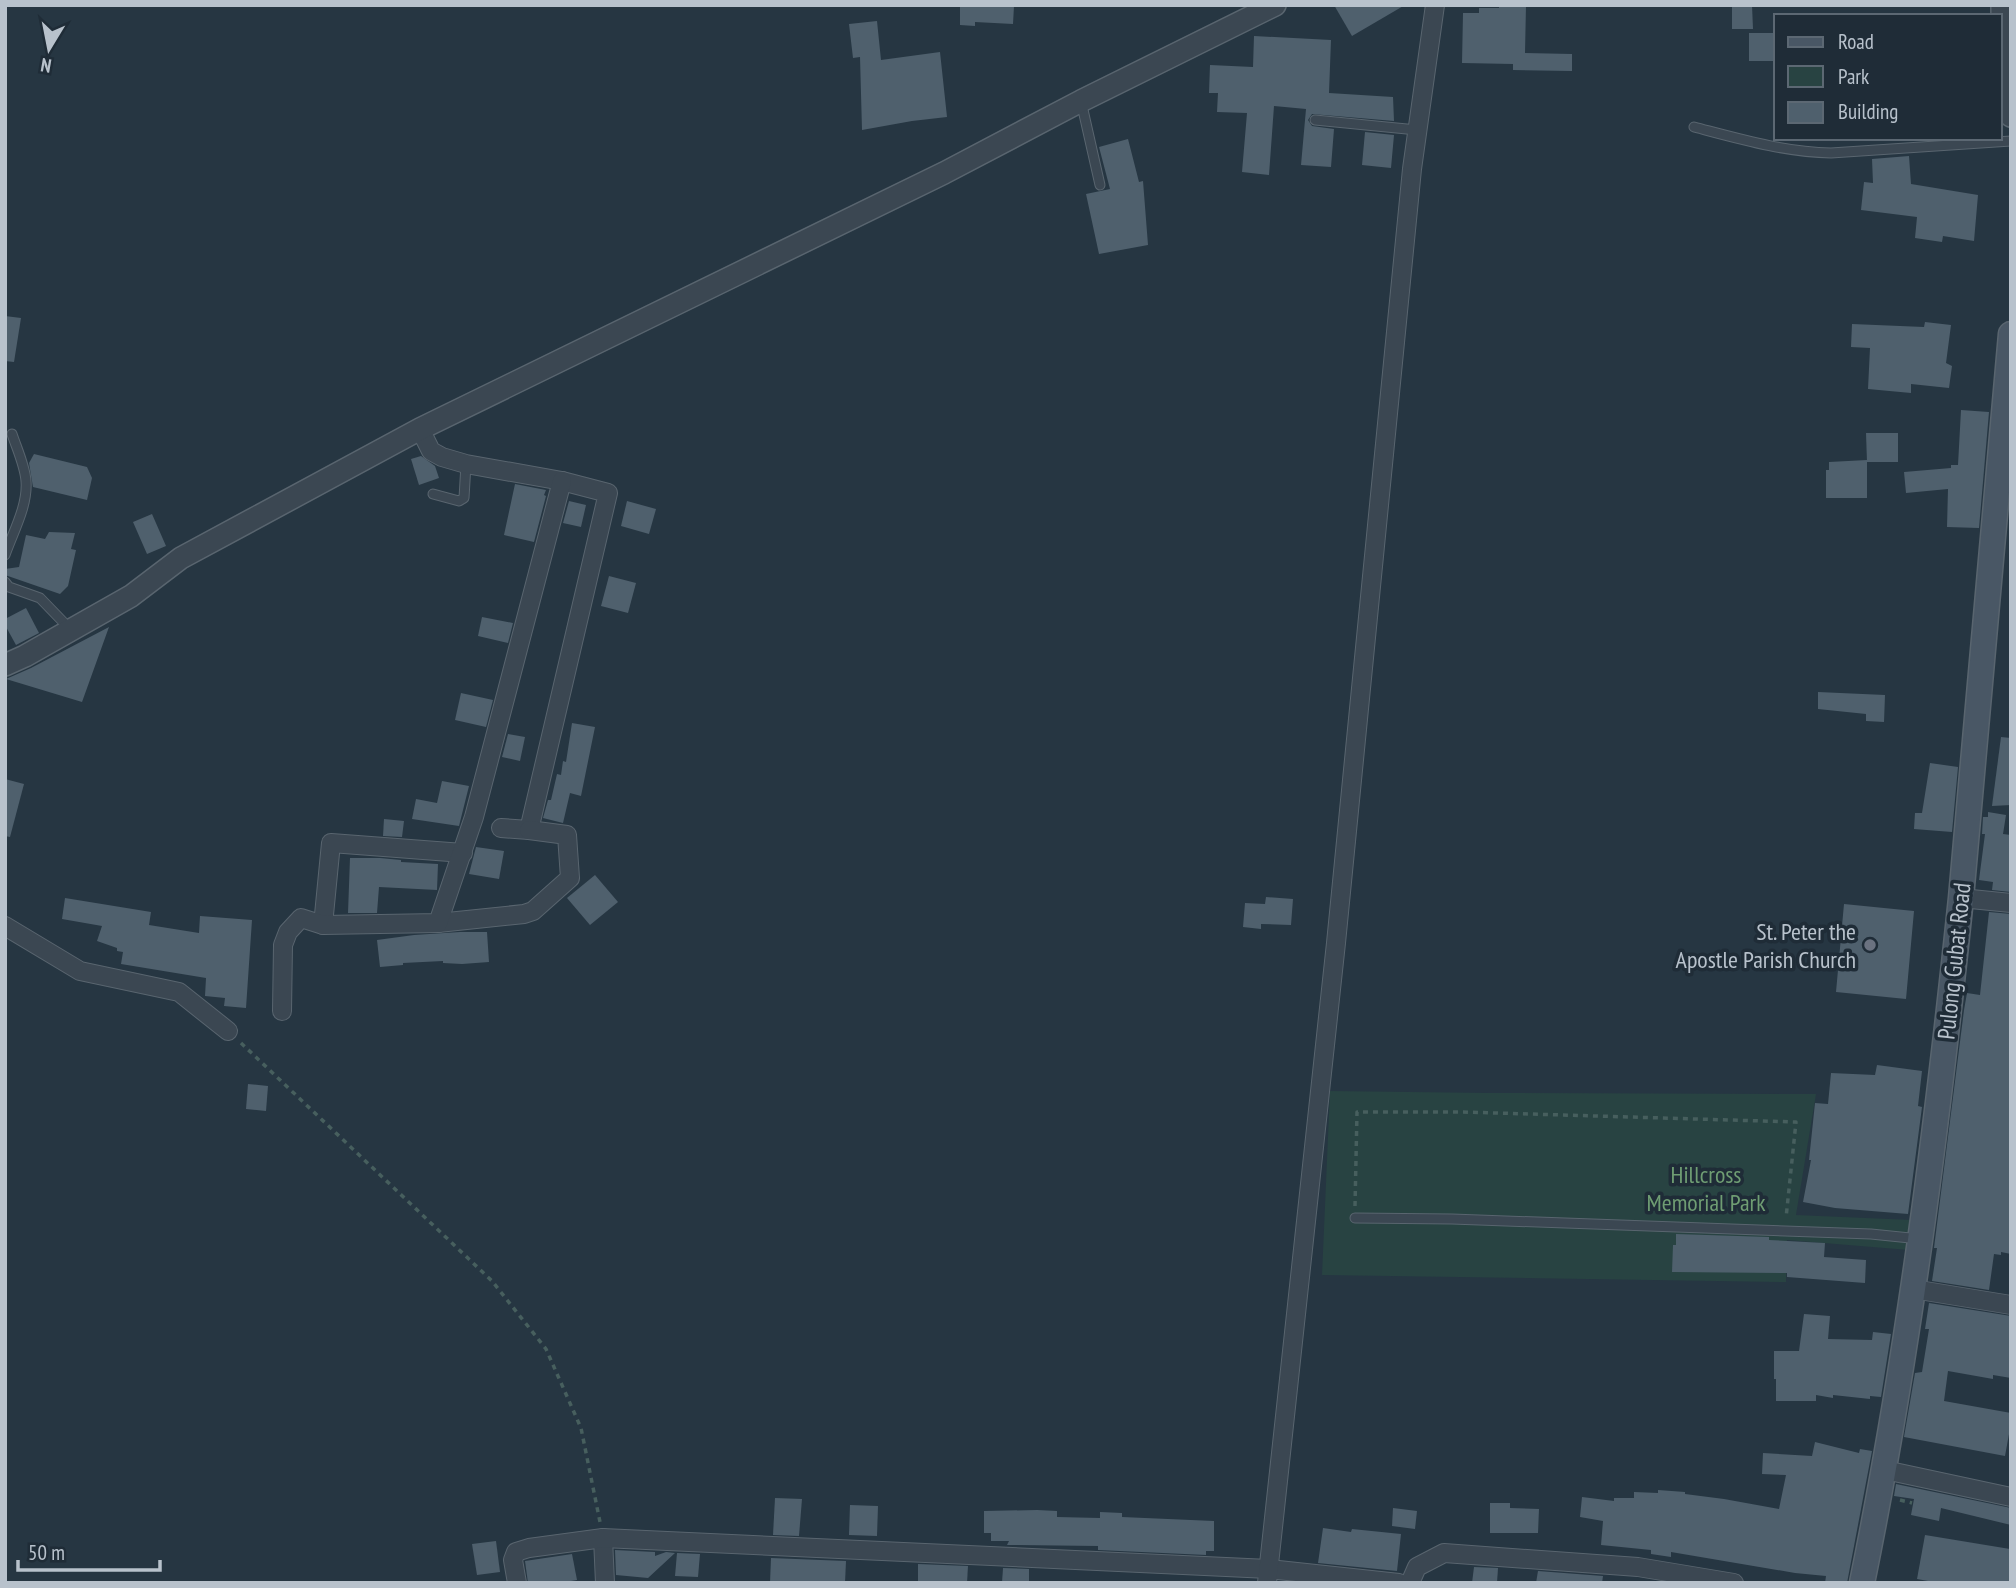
<svg xmlns="http://www.w3.org/2000/svg" width="2016" height="1588" font-family="'PT Sans Narrow',sans-serif">
  <style>
    .green { fill: #284342 }
    .building { fill: #4f606d }
    .lines { fill: none; stroke-linecap: round; stroke-linejoin: round }
    .service-casing { stroke: #59656f; stroke-width: 11 }
    .minor-casing { stroke: #59656f; stroke-width: 20 }
    .tertiary-casing { stroke: #59656f; stroke-width: 24 }
    .secondary-casing { stroke: #59656f; stroke-width: 27 }
    .path { stroke: #475f5e; stroke-width: 3.5; stroke-dasharray: 5 5; stroke-linecap: butt }
    .service { stroke: #3b4752; stroke-width: 9 }
    .minor { stroke: #3b4752; stroke-width: 18 }
    .tertiary { stroke: #3b4752; stroke-width: 21 }
    .secondary { stroke: #495765; stroke-width: 24 }
    .worship-dot { fill: #6b7280; stroke: #1f2c37; stroke-width: 2.5 }
    .labels { text-anchor: middle; dominant-baseline: central; stroke-width: 7; stroke-linejoin: round; paint-order: stroke }
    .poi-label { font-size: 24px; fill: #b8c2cc; stroke: #1f2c37; text-anchor: end }
    .street-label { font-size: 24px; fill: #b8c2cc; stroke: #1f2c37 }
    .park-label { font-size: 24px; fill: #6f9d73; stroke: #1f2c37 }
  </style>
  <rect width="100%" height="100%" fill="#263642"/>
  <polygon class="green" points="1330,1091 1489,1093 1816,1094 1796,1215 1912,1220 1909,1250 1787,1240 1786,1282 1322,1275"/>
  <g class="building">
    <polygon points="960,5 1014,6 1013,24 975,22 975,26 960,25"/>
    <polygon points="1334,5 1405,5 1352,36"/>
    <polygon points="1499,5 1526,5 1525,53 1572,54 1572,71 1513,70 1513,64 1462,63 1463,13 1479,13 1479,8 1499,8"/>
    <polygon points="1732,5 1752,5 1753,29 1732,29"/>
    <polygon points="877,21 881,60 940,52 947,117 912,121 862,130 860,57 853,58 849,24"/>
    <rect x="1749" y="33" width="27" height="28"/>
    <polygon points="1254,36 1331,40 1329,93 1393,97 1394,121 1312,114 1308,120 1312,126 1334,129 1331,167 1301,165 1306,109 1274,106 1269,175 1242,172 1247,113 1217,112 1218,93 1209,93 1210,65 1253,67"/>
    <polygon points="1365,132 1394,135 1391,168 1362,165"/>
    <polygon points="1128,139 1139,182 1143,181 1148,245 1099,254 1086,194 1110,189 1099,147"/>
    <polygon points="1909,156 1911,184 1978,195 1974,241 1943,236 1942,242 1915,238 1917,217 1861,210 1864,182 1873,183 1872,159"/>
    <polygon points="5,316 21,318 14,362 5,361"/>
    <polygon points="1925,322 1951,325 1946,363 1952,366 1949,388 1911,384 1911,393 1868,389 1870,348 1851,347 1852,324 1924,327"/>
    <polygon points="1961,410 1989,412 1979,528 1947,527 1948,489 1906,493 1904,472 1951,468 1951,465 1958,465"/>
    <polygon points="1866,433 1898,433 1898,462 1867,462"/>
    <polygon points="34,454 87,467 92,478 87,500 33,487 29,463"/>
    <polygon points="421,456 435,466 439,478 419,485 411,459"/>
    <polygon points="1867,460 1867,498 1826,498 1826,470 1829,470 1829,462"/>
    <polygon points="515,484 546,490 544,495 546,496 534,542 504,535"/>
    <polygon points="569,501 586,505 581,527 563,523"/>
    <polygon points="627,501 656,509 649,534 621,526"/>
    <polygon points="152,514 166,546 147,554 133,522"/>
    <polygon points="49,532 75,533 71,549 76,550 68,586 60,594 5,575 5,569 19,567 26,535 45,539"/>
    <polygon points="609,576 636,583 628,613 601,606"/>
    <polygon points="26,608 39,633 16,645 5,625 5,619"/>
    <polygon points="482,617 513,623 508,643 478,636"/>
    <polygon points="109,627 82,702 6,679 31,668"/>
    <polygon points="1818,692 1885,695 1884,722 1866,721 1866,714 1818,709"/>
    <polygon points="461,693 493,700 486,727 455,720"/>
    <polygon points="572,723 595,727 581,796 570,793 563,823 543,818 548,800 551,800 557,774 561,775 563,761 566,762"/>
    <polygon points="508,734 525,737 520,761 502,757"/>
    <polygon points="2001,737 2011,738 2011,805 1992,806"/>
    <polygon points="1930,763 1958,767 1952,832 1914,829 1915,813 1922,813"/>
    <polygon points="5,779 24,784 10,837 5,836"/>
    <polygon points="442,781 469,786 459,826 412,819 416,799 437,803"/>
    <polygon points="1988,812 2006,815 2003,834 2011,835 2011,892 1992,890 1993,882 1979,880 1985,834 1982,834 1983,817 1988,817"/>
    <polygon points="384,819 404,821 402,837 383,836"/>
    <polygon points="476,847 504,851 499,879 469,874"/>
    <polygon points="350,858 380,858 401,860 401,862 438,864 437,890 379,887 377,913 348,913"/>
    <polygon points="595,875 618,902 590,925 567,898"/>
    <polygon points="1266,897 1293,899 1291,925 1261,924 1261,929 1243,927 1245,903 1265,904"/>
    <polygon points="65,898 151,912 149,925 199,933 200,916 252,920 246,1008 224,1006 225,998 205,996 206,978 121,964 123,952 117,951 117,948 97,941 102,926 62,919"/>
    <polygon points="1844,904 1914,911 1906,999 1836,992"/>
    <polygon points="1989,912 2011,914 2011,1254 2001,1252 2001,1255 1994,1254 1989,1290 1932,1281 1937,1248 1934,1248 1964,1010 1967,993 1980,995"/>
    <polygon points="460,932 487,932 489,962 462,964 443,963 443,961 403,963 403,965 380,967 377,940 414,935"/>
    <polygon points="1877,1065 1922,1071 1918,1106 1922,1107 1908,1214 1835,1208 1803,1202 1811,1160 1809,1160 1815,1103 1828,1104 1831,1073 1875,1075"/>
    <polygon points="248,1084 268,1086 266,1111 246,1109"/>
    <polygon points="1676,1234 1769,1237 1769,1240 1825,1243 1824,1257 1866,1260 1865,1283 1787,1277 1787,1273 1672,1272 1673,1245 1676,1245"/>
    <polygon points="1929,1303 2011,1316 2011,1378 1993,1375 1993,1379 1948,1371 1944,1401 2011,1413 2011,1423 2005,1456 1904,1437 1915,1373 1922,1372 1929,1329 1925,1329"/>
    <polygon points="1804,1314 1830,1316 1828,1339 1872,1340 1873,1332 1891,1334 1881,1397 1870,1396 1870,1399 1833,1395 1833,1398 1816,1395 1816,1401 1776,1401 1776,1379 1774,1379 1774,1351 1799,1351"/>
    <polygon points="1815,1442 1859,1453 1860,1449 1872,1451 1847,1583 1825,1583 1826,1576 1795,1573 1671,1552 1671,1557 1651,1554 1651,1550 1601,1545 1603,1521 1580,1517 1582,1497 1614,1501 1614,1498 1634,1498 1634,1492 1658,1493 1658,1490 1685,1492 1685,1494 1724,1499 1779,1509 1786,1475 1762,1474 1763,1453 1812,1456"/>
    <polygon points="1896,1484 2011,1508 2011,1525 1941,1508 1939,1521 1911,1515 1914,1499 1894,1496"/>
    <polygon points="775,1498 802,1499 799,1536 773,1535"/>
    <polygon points="1490,1503 1510,1503 1510,1508 1539,1509 1538,1533 1490,1533"/>
    <polygon points="850,1505 878,1506 877,1536 849,1535"/>
    <polygon points="1393,1508 1417,1511 1415,1529 1392,1526"/>
    <polygon points="1037,1510 1057,1511 1057,1517 1100,1518 1100,1512 1122,1513 1122,1517 1214,1521 1214,1551 1206,1551 1206,1555 1098,1550 1098,1546 1007,1545 1009,1541 991,1541 991,1533 984,1533 984,1511"/>
    <polygon points="1323,1528 1351,1532 1352,1529 1401,1534 1397,1571 1318,1563"/>
    <polygon points="1925,1535 2010,1549 2011,1583 1939,1583 1917,1579"/>
    <polygon points="496,1541 500,1572 477,1575 472,1544"/>
    <polygon points="615,1550 655,1552 655,1556 666,1552 675,1553 648,1578 616,1575"/>
    <polygon points="677,1553 700,1554 698,1577 675,1576"/>
    <polygon points="572,1554 577,1580 559,1583 528,1583 525,1561"/>
    <polygon points="771,1558 846,1561 845,1583 770,1583"/>
    <polygon points="918,1564 968,1566 967,1583 918,1583"/>
    <polygon points="1474,1567 1498,1568 1497,1583 1472,1583"/>
    <polygon points="1003,1568 1029,1569 1029,1583 1002,1583"/>
    <polygon points="1538,1571 1603,1576 1602,1583 1536,1583"/>
  </g>
  <g class="lines">
    <g class="service-casing">
      <g id="service">
        <polyline points="1081,101 1100,185"/>
        <polyline points="1315,120 1417,130"/>
        <path d="M1694,127C1740,139 1784,152 1831,153L2011,141"/>
        <polyline points="433,494 459,501 464,498 466,464"/>
        <path d="M5,555C13,532 28,506 26,481C25,466 17,449 12,434"/>
        <polyline points="5,582 9,587 40,598 70,629"/>
        <polyline points="1355,1218 1452,1219 1871,1234 1920,1239"/>
      </g>
    </g>
    <g class="minor-casing">
      <g id="minor">
        <polyline points="420,429 431,451 442,457 466,464 562,481 608,493 529,830 501,828"/>
        <polyline points="1961,898 2011,903"/>
        <polyline points="438,923 524,914 533,911 570,878 567,835 529,830"/>
        <polyline points="323,925 331,843 463,853"/>
        <polyline points="5,926 80,971 179,992 228,1031"/>
        <polyline points="282,1011 283,945 288,932 301,918 323,925 438,923 474,817 562,481"/>
        <polyline points="1913,1289 2011,1305"/>
        <polyline points="1885,1470 2011,1497"/>
        <polyline points="603,1538 605,1583"/>
        <polyline points="517,1583 513,1560 516,1552 529,1548 603,1538 1269,1569 1399,1583"/>
        <polyline points="1267,1583 1336,943 1412,169 1435,5"/>
        <polyline points="1410,1583 1417,1567 1444,1553 1638,1567 1734,1583"/>
      </g>
    </g>
    <g class="tertiary-casing">
      <g id="tertiary">
        <polyline points="2002,5 2003,90 2005,102 2011,116"/>
        <polyline points="5,665 25,656 131,596 181,558 420,429 944,173 1081,101 1275,5"/>
      </g>
    </g>
    <g class="secondary-casing">
      <path id="secondary" d="M1862,1583C1908,1357 1937,1128 1961,898L2011,334"/>
    </g>
    <g class="path">
      <polyline points="241,1043 492,1281 546,1349 581,1428 600,1522"/>
      <polyline points="1355,1206 1357,1112 1463,1112 1796,1122 1786,1218"/>
      <polyline points="1900,1500 1912,1503"/>
    </g>
    <use href="#service" class="service"/>
    <use href="#minor" class="minor"/>
    <use href="#tertiary" class="tertiary"/>
    <use href="#secondary" class="secondary"/>
  </g>
  <circle class="worship-dot" cx="1870" cy="945" r="7"/>
  <g class="labels">
    <g class="poi-label">
      <text x="1856" y="931">St. Peter the<tspan x="1856" dy="28">Apostle Parish Church</tspan></text>
    </g>
    <g class="street-label">
      <text transform="translate(1954 961) rotate(-84)">Pulong Gubat Road</text>
    </g>
    <g class="park-label">
      <text x="1706" y="1174">Hillcross<tspan x="1706" dy="28">Memorial Park</tspan></text>
    </g>
  </g>
  <rect width="2016" height="1588" fill="none" stroke="#b8c2cc" stroke-width="14"/>
  <rect x="1774" y="14" width="228" height="126" fill="#1f2c37" stroke="#5c6873" stroke-width="2"/>
  <rect x="1788" y="37" width="35" height="10" fill="#495765" stroke="#5c6873" stroke-width="2"/>
  <text x="1838" y="49" font-size="21" fill="#b8c2cc">Road</text>
  <rect x="1788" y="66" width="35" height="21" fill="#284342" stroke="#5c6873" stroke-width="2"/>
  <text x="1838" y="84" font-size="21" fill="#b8c2cc">Park</text>
  <rect x="1788" y="102" width="35" height="21" fill="#4f606d" stroke="#5c6873" stroke-width="2"/>
  <text x="1838" y="119" font-size="21" fill="#b8c2cc">Building</text>
  <g transform="translate(49 49) rotate(190)" stroke="#1f2c37" stroke-width="5" paint-order="stroke">
  <path d="M0-5L12 26L0 18L-12 26Z" fill="#b8c2cc"/>
  <text y="-10" font-size="19" font-weight="bold" text-anchor="middle" fill="#b8c2cc">N</text>
  </g>
  <path d="M18 1560v10h142v-10" fill="none" stroke="#b8c2cc" stroke-width="3.5"/>
  <text x="28" y="1560" font-size="21" fill="#b8c2cc" stroke="#1f2c37" stroke-width="5" paint-order="stroke">50 m</text>
</svg>
